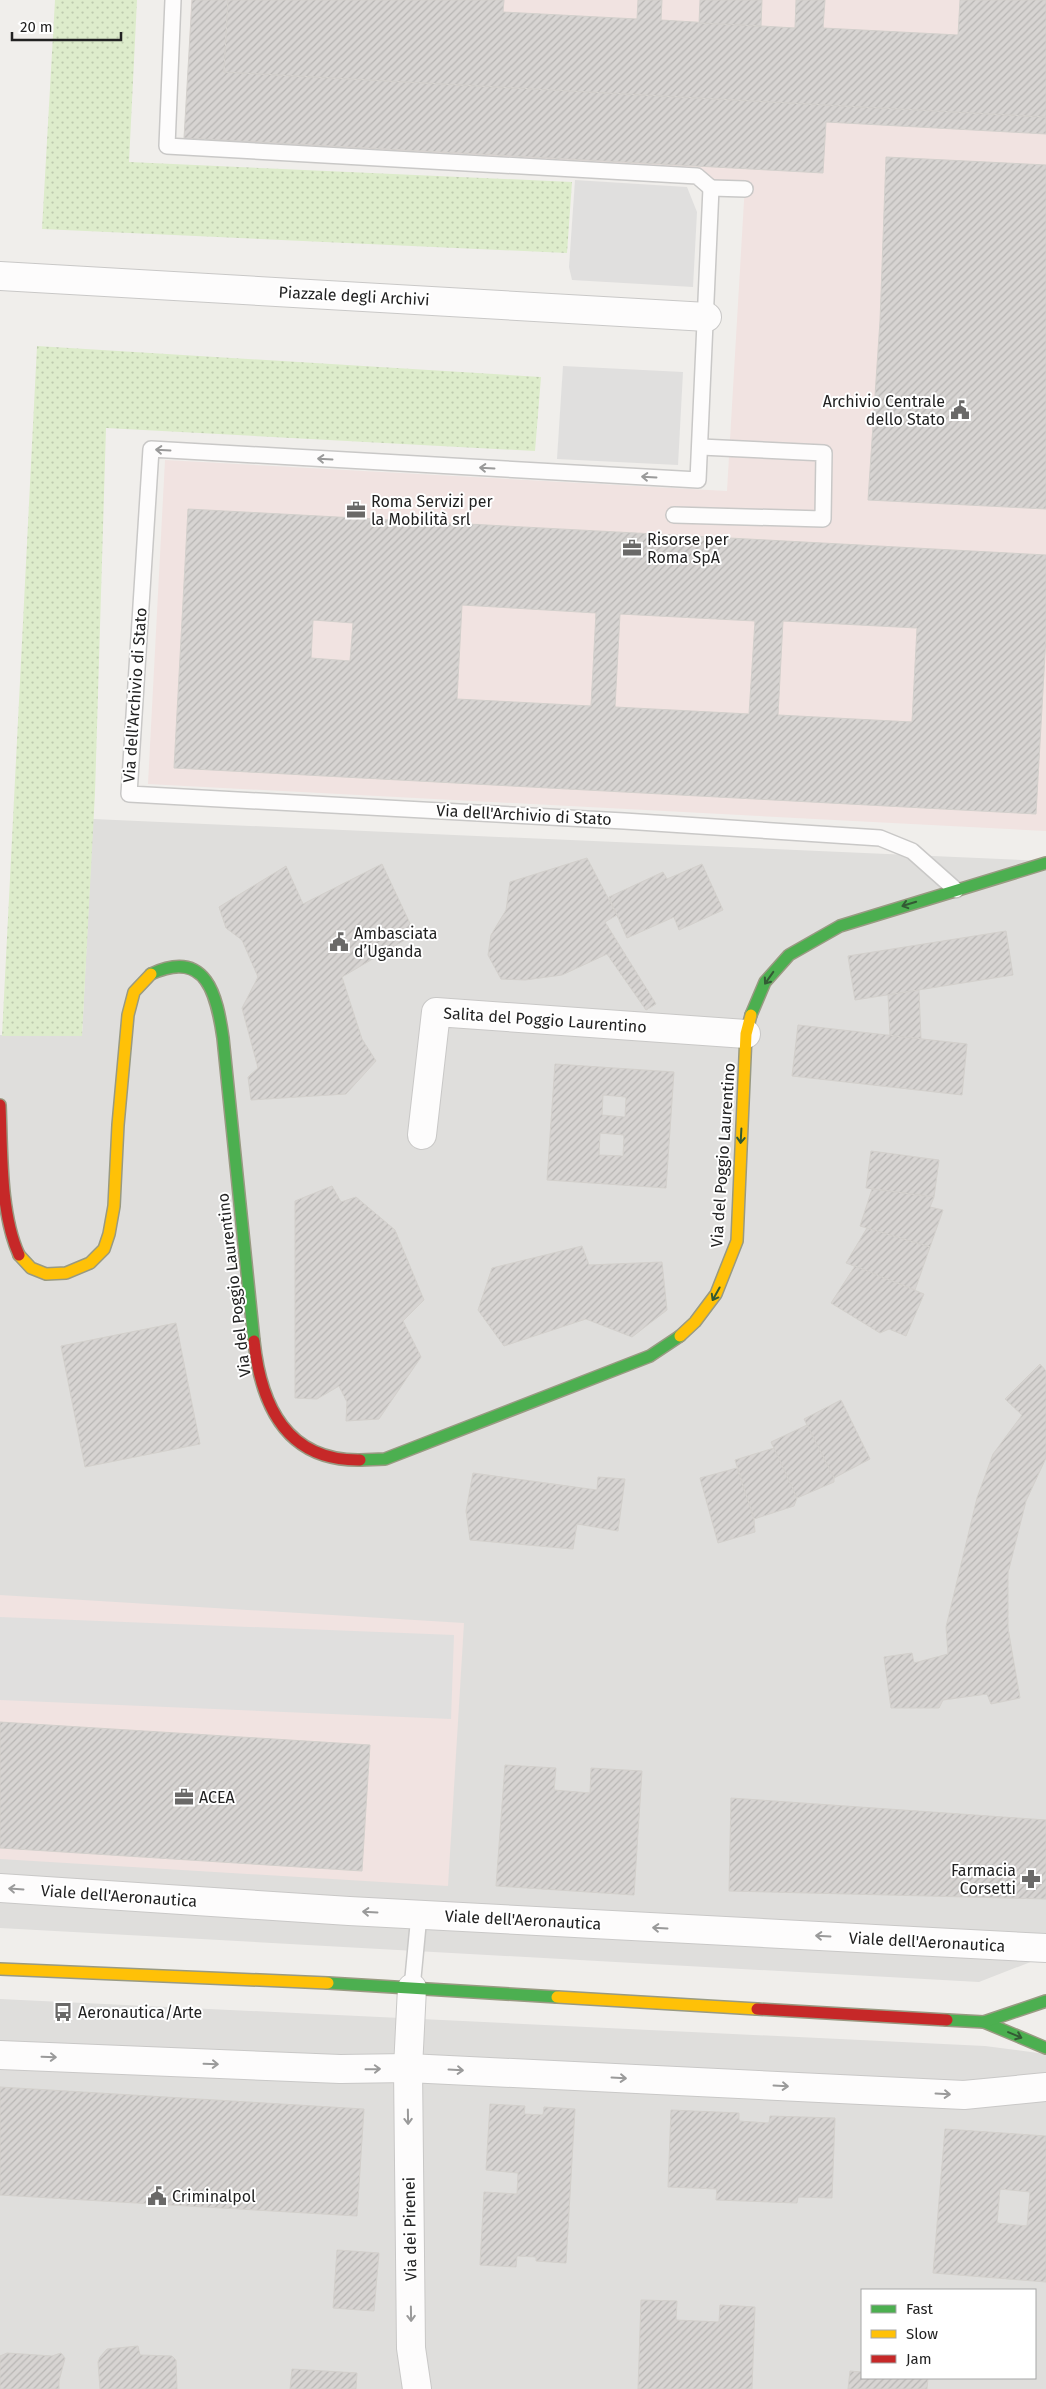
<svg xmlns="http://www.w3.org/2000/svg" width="1046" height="2389" font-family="'Fira Sans',sans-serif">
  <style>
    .residential { fill: #dfdedc; fill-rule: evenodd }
    .commercial { fill: #f1e3e1 }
    .grass { fill: url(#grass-dots) }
    .parking { fill: #e0dfde }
    .building { fill: url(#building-hatch); stroke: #d3d0cc; fill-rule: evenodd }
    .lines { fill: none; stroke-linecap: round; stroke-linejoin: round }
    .lane-casing { stroke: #c9c8c7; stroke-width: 18 }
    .street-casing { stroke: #c9c8c7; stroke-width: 30 }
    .fast-casing { stroke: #999a82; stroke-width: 14 }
    .slow-casing { stroke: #999a82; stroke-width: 14 }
    .jam-casing { stroke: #999a82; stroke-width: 14 }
    .lane { stroke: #fdfcfc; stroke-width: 15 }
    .street { stroke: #fdfcfc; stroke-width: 28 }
    .fast { stroke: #4caf50; stroke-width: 11 }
    .slow { stroke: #ffc107; stroke-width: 11 }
    .jam { stroke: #c62828; stroke-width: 11 }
    .oneway { stroke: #9a9a9a }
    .oneway2 { stroke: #335a34 }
    .labels { text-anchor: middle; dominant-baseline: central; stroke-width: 4; stroke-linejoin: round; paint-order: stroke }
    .street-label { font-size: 16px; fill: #222; stroke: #fff }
    .poi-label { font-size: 16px; fill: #222; stroke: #fff; text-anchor: start }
  </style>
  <defs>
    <pattern id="grass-dots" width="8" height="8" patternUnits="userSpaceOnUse" patternTransform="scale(1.25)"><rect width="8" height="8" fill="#ddeccb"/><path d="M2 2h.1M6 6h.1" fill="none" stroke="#bdcaae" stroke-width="1.8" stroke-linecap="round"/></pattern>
    <pattern id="building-hatch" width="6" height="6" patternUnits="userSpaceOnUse" patternTransform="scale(1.25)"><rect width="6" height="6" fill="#d7d4d2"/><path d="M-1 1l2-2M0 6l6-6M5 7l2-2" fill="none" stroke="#b8b6b4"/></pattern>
  </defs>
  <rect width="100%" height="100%" fill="#f0eeeb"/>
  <g class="residential">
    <polygon points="93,819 1046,861 1046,1956 979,1982 0,1928 0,1035 82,1036"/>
    <path d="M0,1999L985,2046L1046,2054V2389H0ZM862,2290H1035V2378H862Z"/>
  </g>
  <g class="commercial">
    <polygon points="191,0 1046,0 1046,831 148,784 165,460 727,491 745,184 185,154"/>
    <polygon points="0,1595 464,1623 448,1886 0,1859"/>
  </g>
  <g class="grass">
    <polygon points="55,0 137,0 129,162 572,182 567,253 42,229"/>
    <polygon points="37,346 541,377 535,451 106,428 95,793 82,1036 2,1036"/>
  </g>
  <g class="parking">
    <polygon points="575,180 687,187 697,212 693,287 572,280 569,267"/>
    <polygon points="563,366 683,372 678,465 557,459"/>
    <polygon points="0,1617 454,1635 451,1719 0,1700"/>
  </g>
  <g class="building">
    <polygon points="192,0 228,0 224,72 1046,117 1046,134 826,122 823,173 184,138"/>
    <polygon points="228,0 504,0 503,12 637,19 638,0 662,0 661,20 795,28 796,0 825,0 823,28 958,35 960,0 1046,0 1046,117 224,72"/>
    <polygon points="700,0 762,0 761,26 699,23"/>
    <polygon points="886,157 1046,165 1046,509 868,500 880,321"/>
    <path d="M188,509L1046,555V637L1036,814L174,768ZM462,605L596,613L591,706L457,699ZM620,614L755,621L749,714L615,707ZM313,620L353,623L350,661L311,658ZM783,621L917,628L912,722L778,715Z"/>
    <polygon points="587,858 617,915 605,922 656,1004 646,1010 607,954 562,975 525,980 501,979 488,955 491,935 506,910 510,882"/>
    <polygon points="382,864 415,934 342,977 362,1039 376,1061 346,1094 251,1100 248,1077 258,1068 242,1008 258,977 242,940 226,928 219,907 286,866 303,904"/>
    <polygon points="702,864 723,910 679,930 674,917 627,938 609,897 663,872 667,879"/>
    <polygon points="1006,931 1013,975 855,1000 848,956"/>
    <polygon points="919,990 921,1039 890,1036 888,995"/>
    <polygon points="798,1025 967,1044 962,1095 792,1076"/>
    <path d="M555,1064L674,1072L666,1188L547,1180ZM603,1095L626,1097L625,1117L602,1115ZM600,1133L624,1135L623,1156L599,1155Z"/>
    <polygon points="871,1151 939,1160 934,1197 866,1188"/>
    <polygon points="332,1186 341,1202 356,1197 395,1230 424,1300 403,1321 421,1357 379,1419 346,1421 347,1402 339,1386 317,1399 295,1398 295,1201"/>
    <polygon points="872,1189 934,1197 930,1207 943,1210 930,1247 860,1226"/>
    <polygon points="867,1228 930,1247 915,1290 846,1263"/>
    <polygon points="582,1246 589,1265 662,1262 667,1310 632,1337 586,1319 504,1346 478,1310 492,1268"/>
    <polygon points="855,1266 924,1294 906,1336 889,1329 880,1333 831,1303"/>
    <polygon points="176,1323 200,1444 85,1467 61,1346"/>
    <polygon points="1040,1364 1046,1371 1046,1458 1026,1501 1008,1573 1008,1628 1020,1698 991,1704 987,1694 943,1700 939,1708 891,1708 884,1657 912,1653 914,1663 948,1654 946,1627 977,1498 993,1454 1022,1415 1005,1399"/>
    <polygon points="841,1400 870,1459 834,1478 804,1419"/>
    <polygon points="807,1425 834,1478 834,1482 797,1498 771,1442"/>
    <polygon points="774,1448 797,1498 794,1506 754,1519 735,1460"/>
    <polygon points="737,1468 754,1519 755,1532 718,1543 700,1478"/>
    <polygon points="473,1473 597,1490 598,1477 625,1479 618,1531 577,1524 573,1549 470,1540 466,1511"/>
    <polygon points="0,1722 370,1745 362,1871 0,1848"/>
    <polygon points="505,1765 556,1768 554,1790 590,1793 591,1768 642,1771 634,1895 496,1886"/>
    <polygon points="731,1798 1046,1820 1046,1899 729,1891"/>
    <polygon points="0,2087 364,2109 357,2216 0,2195"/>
    <polygon points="490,2104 525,2106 524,2114 543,2115 544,2107 575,2109 566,2263 536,2261 536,2257 517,2256 516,2267 480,2265 484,2192 517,2194 518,2173 486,2170"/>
    <polygon points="671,2110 739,2113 739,2121 769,2123 770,2116 835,2118 832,2198 798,2197 797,2203 716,2200 717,2189 668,2187"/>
    <path d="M945,2129L1046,2136V2282L933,2273ZM1000,2189L1030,2192L1027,2226L997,2223Z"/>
    <polygon points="337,2250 379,2253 374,2311 333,2308"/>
    <polygon points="641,2300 677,2301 676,2320 719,2322 720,2305 755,2307 752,2389 638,2389"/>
    <polygon points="138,2346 140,2355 172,2356 176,2360 177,2389 100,2389 98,2362 100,2357 107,2349"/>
    <polygon points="7,2353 52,2356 61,2353 65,2358 59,2381 59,2389 0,2389 0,2356"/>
    <polygon points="292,2369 357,2373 356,2389 290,2389"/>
    <polygon points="850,2371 862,2372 862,2378 928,2378 927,2389 848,2389"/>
  </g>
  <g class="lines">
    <g class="lane-casing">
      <g id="lane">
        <polyline points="173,0 167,146 697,176 711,188"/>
        <polyline points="711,188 698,480 151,449 129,794 624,821 880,838 912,851 956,890"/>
        <polyline points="711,188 745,189"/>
        <polyline points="674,515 823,519 824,453 701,447"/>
        <polyline points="412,1988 419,1915"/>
      </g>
    </g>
    <g class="street-casing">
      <g id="street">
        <polyline points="0,276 707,317"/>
        <polyline points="422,1135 436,1012 746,1034"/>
        <polyline points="0,1888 349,1911 1046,1948"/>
        <polyline points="412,1988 408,2068 411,2348 417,2389"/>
        <polyline points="0,2055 340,2069 408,2068 964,2095 1046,2087"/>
      </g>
    </g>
    <g class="fast-casing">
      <g id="fast">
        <path d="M151,974C207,948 217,996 223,1038L254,1341"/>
        <polyline points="751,1015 765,982 789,955 840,926 1046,863"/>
        <polyline points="360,1460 385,1459 650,1356 680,1336"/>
        <polyline points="328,1983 557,1997"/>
        <polyline points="947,2020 984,2022 1046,2048"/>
        <polyline points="984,2022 1046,2001"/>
      </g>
    </g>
    <g class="slow-casing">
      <g id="slow">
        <polyline points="19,1255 31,1268 46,1274 66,1273 90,1263 104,1249 109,1234 114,1206 118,1125 128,1015 134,992 151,974"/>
        <polyline points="680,1336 695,1322 716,1294 737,1241 746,1034 751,1015"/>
        <polyline points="0,1969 328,1983"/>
        <polyline points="557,1997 757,2009"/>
      </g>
    </g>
    <g class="jam-casing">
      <g id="jam">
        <path d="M0,1105C2,1152 0,1213 19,1255"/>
        <path d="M254,1341C261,1406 287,1461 360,1460"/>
        <polyline points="757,2009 947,2020"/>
      </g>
    </g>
    <use href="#lane" class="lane"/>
    <use href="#street" class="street"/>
    <use href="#fast" class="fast"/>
    <use href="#slow" class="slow"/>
    <use href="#jam" class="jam"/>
  </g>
  <defs><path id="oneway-shaft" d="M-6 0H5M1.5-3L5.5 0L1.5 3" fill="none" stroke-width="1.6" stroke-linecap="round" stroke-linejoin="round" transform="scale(1.25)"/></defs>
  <g class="oneway">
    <use href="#oneway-shaft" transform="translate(163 450) rotate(-177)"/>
    <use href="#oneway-shaft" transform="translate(325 459) rotate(-177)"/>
    <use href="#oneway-shaft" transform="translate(487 468) rotate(-177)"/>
    <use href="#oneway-shaft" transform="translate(649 477) rotate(-177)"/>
    <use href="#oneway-shaft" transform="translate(16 1889) rotate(-176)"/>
    <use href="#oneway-shaft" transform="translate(370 1912) rotate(-177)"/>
    <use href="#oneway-shaft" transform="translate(660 1928) rotate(-177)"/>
    <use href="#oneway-shaft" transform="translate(823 1936) rotate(-177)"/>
    <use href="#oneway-shaft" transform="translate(49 2057) rotate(2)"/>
    <use href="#oneway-shaft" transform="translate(211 2064) rotate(2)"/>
    <use href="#oneway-shaft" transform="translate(373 2069) rotate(-1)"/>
    <use href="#oneway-shaft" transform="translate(456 2070) rotate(3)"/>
    <use href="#oneway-shaft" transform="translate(619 2078) rotate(3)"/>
    <use href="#oneway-shaft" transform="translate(781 2086) rotate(3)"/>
    <use href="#oneway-shaft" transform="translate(943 2094) rotate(3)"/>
    <use href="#oneway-shaft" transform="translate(408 2117) rotate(89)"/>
    <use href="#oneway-shaft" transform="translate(411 2314) rotate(89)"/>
  </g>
  <g class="oneway2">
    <use href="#oneway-shaft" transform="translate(909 904) rotate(163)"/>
    <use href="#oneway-shaft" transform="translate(769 978) rotate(125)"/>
    <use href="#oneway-shaft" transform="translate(741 1136) rotate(93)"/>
    <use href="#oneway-shaft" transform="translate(716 1294) rotate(119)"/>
    <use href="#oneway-shaft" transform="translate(1015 2035) rotate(23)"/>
  </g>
  <defs>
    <g id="civic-bare" transform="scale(1.5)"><path d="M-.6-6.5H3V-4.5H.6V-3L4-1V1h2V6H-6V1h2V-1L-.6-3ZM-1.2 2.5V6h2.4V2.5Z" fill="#6a6968" stroke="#fff" stroke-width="2.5" paint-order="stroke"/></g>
    <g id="office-bare" transform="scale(1.5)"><path d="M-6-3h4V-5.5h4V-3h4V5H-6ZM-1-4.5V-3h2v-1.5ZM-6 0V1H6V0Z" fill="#6a6968" stroke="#fff" stroke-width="2.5" paint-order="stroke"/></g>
    <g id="pharmacy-bare" transform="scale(1.5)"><path d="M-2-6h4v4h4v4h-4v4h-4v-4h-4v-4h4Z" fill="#6a6968" stroke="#fff" stroke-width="2.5" paint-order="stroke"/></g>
    <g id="bus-bare" transform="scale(1.5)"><path d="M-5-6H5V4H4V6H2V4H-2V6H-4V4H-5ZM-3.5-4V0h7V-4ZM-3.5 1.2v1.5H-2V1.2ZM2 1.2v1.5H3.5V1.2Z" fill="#6a6968" stroke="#fff" stroke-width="2.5" paint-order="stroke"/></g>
  </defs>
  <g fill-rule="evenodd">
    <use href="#civic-bare" x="960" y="410"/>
    <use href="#office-bare" x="356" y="510"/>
    <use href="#office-bare" x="632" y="548"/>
    <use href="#civic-bare" x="339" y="942"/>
    <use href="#office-bare" x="184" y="1797"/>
    <use href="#pharmacy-bare" x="1031" y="1879"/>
    <use href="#bus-bare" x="63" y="2012"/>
    <use href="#civic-bare" x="157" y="2196"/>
  </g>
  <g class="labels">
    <g class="street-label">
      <text transform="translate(354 296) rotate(3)">Piazzale degli Archivi</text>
      <text transform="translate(135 695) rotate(-86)">Via dell'Archivio di Stato</text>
      <text transform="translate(524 815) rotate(3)">Via dell'Archivio di Stato</text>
      <text transform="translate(545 1020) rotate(4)">Salita del Poggio Laurentino</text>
      <text transform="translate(723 1155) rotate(-86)">Via del Poggio Laurentino</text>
      <text transform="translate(234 1285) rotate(-97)">Via del Poggio Laurentino</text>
      <text transform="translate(119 1896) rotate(4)">Viale dell'Aeronautica</text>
      <text transform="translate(523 1920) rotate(3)">Viale dell'Aeronautica</text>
      <text transform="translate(927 1942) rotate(3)">Viale dell'Aeronautica</text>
      <text transform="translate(410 2229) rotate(-91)">Via dei Pirenei</text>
    </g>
    <g class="poi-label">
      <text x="945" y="401" text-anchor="end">Archivio Centrale<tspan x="945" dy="18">dello Stato</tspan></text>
      <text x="371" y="501">Roma Servizi per<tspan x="371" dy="18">la Mobilità srl</tspan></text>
      <text x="647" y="539">Risorse per<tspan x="647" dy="18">Roma SpA</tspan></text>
      <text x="354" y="933">Ambasciata<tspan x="354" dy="18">d’Uganda</tspan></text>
      <text x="199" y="1797">ACEA</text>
      <text x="1016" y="1870" text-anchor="end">Farmacia<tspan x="1016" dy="18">Corsetti</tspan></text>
      <text x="78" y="2012">Aeronautica/Arte</text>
      <text x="172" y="2196">Criminalpol</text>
    </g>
  </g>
  <rect x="861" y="2289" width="175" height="90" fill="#ffffff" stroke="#a7a7a7"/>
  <rect x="871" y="2305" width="25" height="8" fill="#4caf50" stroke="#a7a7a7"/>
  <text x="906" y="2314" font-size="15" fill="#222222">Fast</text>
  <rect x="871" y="2330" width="25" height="8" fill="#ffc107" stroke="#a7a7a7"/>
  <text x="906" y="2339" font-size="15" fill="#222222">Slow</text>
  <rect x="871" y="2355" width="25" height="8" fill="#c62828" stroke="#a7a7a7"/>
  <text x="906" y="2364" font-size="15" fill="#222222">Jam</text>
  <path d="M12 32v8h109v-8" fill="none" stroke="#222222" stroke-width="2.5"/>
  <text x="20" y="32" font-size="15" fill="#222222" stroke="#ffffff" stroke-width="4" paint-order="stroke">20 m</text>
</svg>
